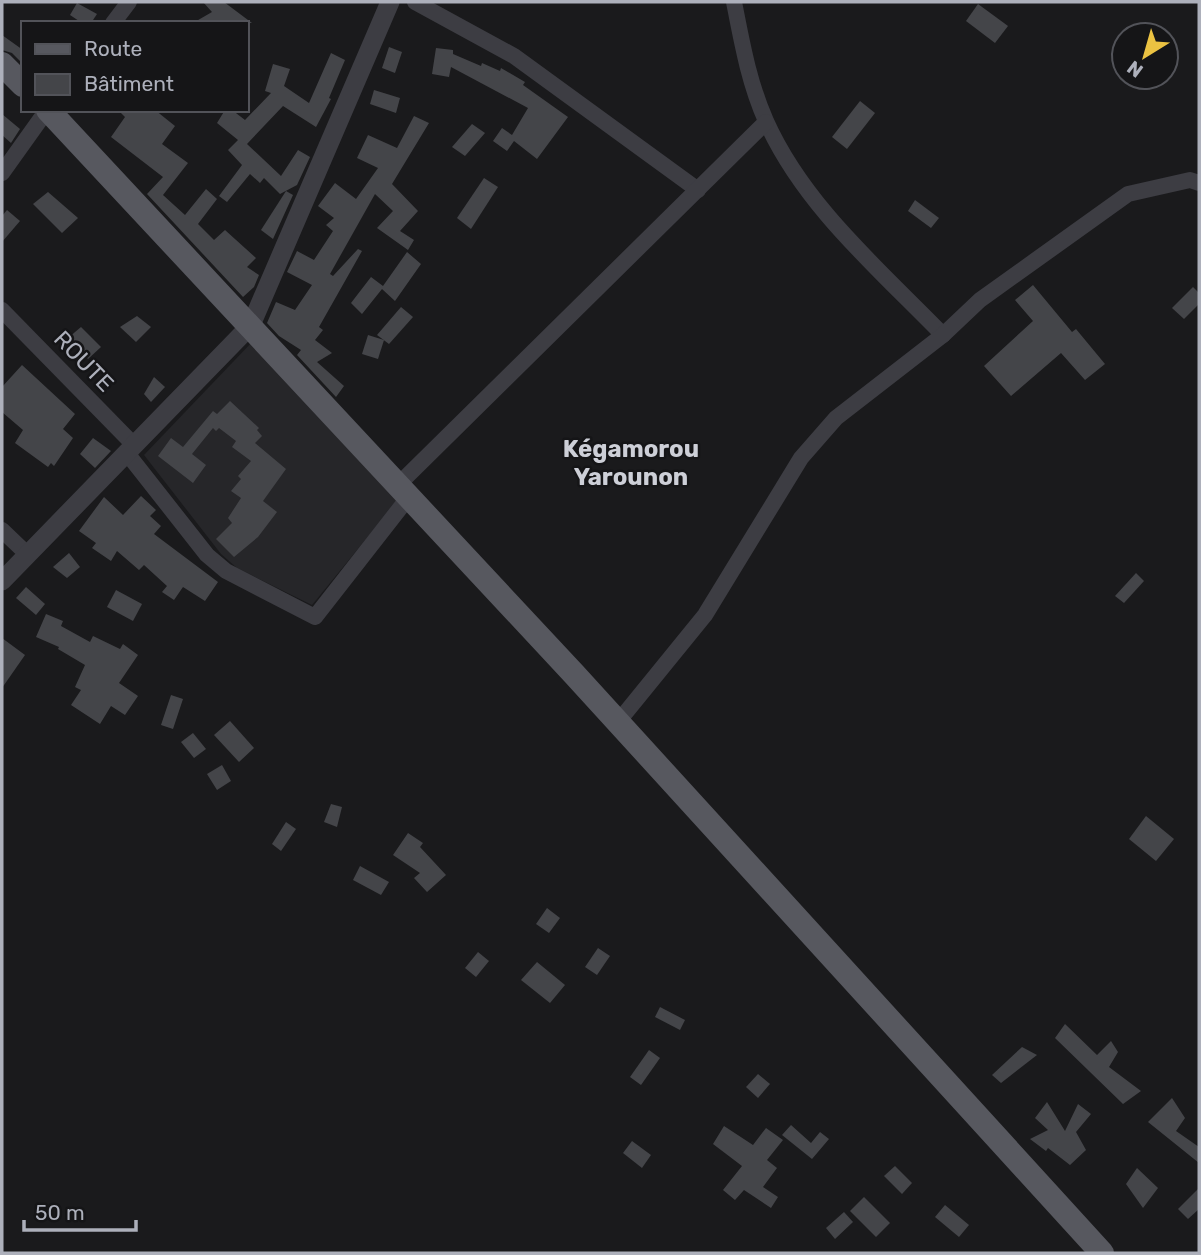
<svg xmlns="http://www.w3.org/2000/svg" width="1201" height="1255" font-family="Rubik,sans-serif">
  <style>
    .built { fill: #262629 }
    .building { fill: #444549 }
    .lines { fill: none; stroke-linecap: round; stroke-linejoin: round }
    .minor { stroke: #3d3d43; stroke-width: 16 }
    .tertiary { stroke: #3d3d43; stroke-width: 19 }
    .primary { stroke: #57585f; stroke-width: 24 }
    .labels { text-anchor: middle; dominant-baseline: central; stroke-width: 5; stroke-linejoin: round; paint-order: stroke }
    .street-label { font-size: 23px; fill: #adb0bb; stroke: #151517 }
    .neighbourhood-label { font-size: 24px; font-weight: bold; fill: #cdcfd7; stroke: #151517 }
  </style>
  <rect width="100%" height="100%" fill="#1a1a1c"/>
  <polygon class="built" points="254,340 398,500 312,605 237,568 221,554 144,455"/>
  <g class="building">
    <polygon points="203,2 224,2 252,23 193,23 212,12"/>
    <polygon points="77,3 97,14 91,23 82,23 70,15"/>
    <polygon points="978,4 1008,26 995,43 966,21"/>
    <polygon points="2,35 23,50 23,64 12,53 2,50"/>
    <polygon points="389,47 402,52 395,73 382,68"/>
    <polygon points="436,48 453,50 453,54 481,66 482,63 500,71 501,68 525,82 523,85 568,117 537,159 514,141 507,151 493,141 502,128 512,135 528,108 451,67 449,77 432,74"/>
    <polygon points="331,53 345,60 329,98 331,99 316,127 283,106 247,144 281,176 298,150 310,157 297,185 280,194 264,178 260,183 250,174 227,202 219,196 242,165 228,150 238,140 217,123 225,110 232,110 245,120 271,93 265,91 273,64 290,69 284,86 309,103"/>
    <polygon points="374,90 400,98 396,113 370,104"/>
    <polygon points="860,101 875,113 847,149 832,137"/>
    <polygon points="118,110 155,110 175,126 162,144 188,163 163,195 185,215 206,189 217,199 198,224 214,240 225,230 256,258 247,267 259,275 254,287 243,297 147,194 163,177 111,137 125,117"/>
    <polygon points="2,114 20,129 11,143 2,135"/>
    <polygon points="414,116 429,123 392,184 418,211 400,231 414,240 408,250 377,228 393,211 375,194 330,274 333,276 358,249 362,251 319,327 323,330 315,340 332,353 317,362 344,386 336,397 297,355 301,350 279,336 267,323 276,302 295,310 312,285 287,272 297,251 314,260 333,231 326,225 334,218 318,206 335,183 356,199 378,168 357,158 368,135 397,148"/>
    <polygon points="472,124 485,133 465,156 452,147"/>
    <polygon points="484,178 498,187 471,229 457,218"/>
    <polygon points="286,191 293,195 273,239 261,230"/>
    <polygon points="48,192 78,218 62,233 33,204"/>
    <polygon points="915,200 939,218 931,228 908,211"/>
    <polygon points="7,210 20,221 2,242 2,216"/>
    <polygon points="407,252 421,264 395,301 382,289 362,314 351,303 371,277 383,286"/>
    <polygon points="1033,285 1072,332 1076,329 1105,364 1085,380 1061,353 1011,396 984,366 1033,321 1015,300"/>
    <polygon points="1193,287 1199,293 1199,304 1184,319 1172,308"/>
    <polygon points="401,307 413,317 389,344 377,335"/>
    <polygon points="137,316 151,327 136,342 120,327"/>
    <polygon points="81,327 101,347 88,359 68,338"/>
    <polygon points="368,335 384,340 378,359 362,354"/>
    <polygon points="22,365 75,414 63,429 73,438 54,466 51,463 48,467 15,443 23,430 2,412 2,387"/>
    <polygon points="154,377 165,387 151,402 144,394"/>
    <polygon points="230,401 259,428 257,430 262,436 255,443 286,469 263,501 277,512 258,537 234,557 216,539 232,523 228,518 241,498 231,491 241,479 238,476 251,461 232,447 236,441 219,428 216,431 213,428 192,454 206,465 193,483 158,456 171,438 183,447 213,411 217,414"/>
    <polygon points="93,438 111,451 95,468 80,454"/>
    <polygon points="141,496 156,510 150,516 161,526 154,534 218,582 205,601 183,587 174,600 162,592 167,586 144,565 139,570 117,551 111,561 92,548 96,543 79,531 104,497 123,515"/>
    <polygon points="69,553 80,567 67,578 53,567"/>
    <polygon points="1136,573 1144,581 1124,603 1115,596"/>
    <polygon points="26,587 45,604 36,615 16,598"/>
    <polygon points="116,590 142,604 133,621 107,607"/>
    <polygon points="46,614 63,621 61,626 90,642 93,636 120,649 123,644 138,655 119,683 138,696 125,715 111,706 100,724 71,705 81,690 75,687 85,665 58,649 59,647 36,637"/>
    <polygon points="2,638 25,655 2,688"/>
    <polygon points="171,695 183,699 173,729 161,725"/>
    <polygon points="230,721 254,748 239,762 214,735"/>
    <polygon points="193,733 206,749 194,758 181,742"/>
    <polygon points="222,765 231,781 217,790 207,774"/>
    <polygon points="331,804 342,807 337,827 324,822"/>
    <polygon points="1146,816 1174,839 1156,861 1129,839"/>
    <polygon points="286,822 296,829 281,851 272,844"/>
    <polygon points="408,833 423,843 420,847 446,875 427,892 414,878 420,873 393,855"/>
    <polygon points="360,866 389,882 381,895 353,880"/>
    <polygon points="547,908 560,918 549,933 536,924"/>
    <polygon points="598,948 610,956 597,975 585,967"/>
    <polygon points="478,952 489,961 476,977 465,968"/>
    <polygon points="537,962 565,985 550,1003 521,980"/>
    <polygon points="660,1007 685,1020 680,1030 655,1017"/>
    <polygon points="1065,1024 1097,1055 1111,1041 1118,1052 1109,1067 1141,1091 1123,1104 1055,1038"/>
    <polygon points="1022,1047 1037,1055 1001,1083 992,1075"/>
    <polygon points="649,1050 660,1058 641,1085 630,1077"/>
    <polygon points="758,1074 770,1084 758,1098 746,1087"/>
    <polygon points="1172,1098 1185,1118 1176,1131 1199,1147 1199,1163 1148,1122"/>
    <polygon points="1047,1102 1065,1131 1078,1104 1091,1114 1076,1132 1086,1150 1070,1165 1048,1148 1046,1151 1030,1139 1048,1130 1035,1118"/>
    <polygon points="791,1125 811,1143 820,1132 829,1139 812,1159 782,1135"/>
    <polygon points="724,1126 753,1145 766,1128 783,1140 767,1160 777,1168 763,1187 778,1197 771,1208 744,1190 735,1200 723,1190 742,1166 713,1144"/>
    <polygon points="632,1141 651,1155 642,1168 623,1153"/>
    <polygon points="895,1166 912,1183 902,1194 884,1176"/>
    <polygon points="1137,1168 1158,1188 1143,1208 1126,1184"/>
    <polygon points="1199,1188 1199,1209 1188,1219 1178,1209"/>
    <polygon points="864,1197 890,1223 876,1237 850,1211"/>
    <polygon points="945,1205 969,1225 959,1237 935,1217"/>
    <polygon points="844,1212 853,1222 835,1239 826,1228"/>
  </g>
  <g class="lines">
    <g class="minor">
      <polyline points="415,2 514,56 698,190"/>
      <path d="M734,2C742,43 749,83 766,121C804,206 880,270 943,335"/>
      <polyline points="113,23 129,2"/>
      <polyline points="2,173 47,110"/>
      <polyline points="2,310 134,445"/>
      <polyline points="126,452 207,555 226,571 315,617 408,498"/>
      <polyline points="397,486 766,122"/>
      <polyline points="2,530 26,553"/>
      <polyline points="618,722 705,615 801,458 836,418 943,335 980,300 1128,194 1190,180 1199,183"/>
    </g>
    <polyline class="tertiary" points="2,581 251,325 390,2"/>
    <g class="primary">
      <polyline points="2,64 23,85"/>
      <polyline points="48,110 574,674 1102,1253"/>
    </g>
  </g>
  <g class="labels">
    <g class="street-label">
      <text transform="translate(84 361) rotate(46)">ROUTE</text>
    </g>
    <g class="neighbourhood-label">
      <text x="631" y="449">Kégamorou<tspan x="631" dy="28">Yarounon</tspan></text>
    </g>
  </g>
  <rect width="1201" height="1255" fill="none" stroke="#adb0bb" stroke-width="7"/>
  <rect x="21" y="21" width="228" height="91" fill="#151517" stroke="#525359" stroke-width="2"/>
  <rect x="35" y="44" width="35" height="10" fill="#57585f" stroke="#525359" stroke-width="2"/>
  <text x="84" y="56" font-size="21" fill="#adb0bb">Route</text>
  <rect x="35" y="74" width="35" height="21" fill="#444549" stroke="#525359" stroke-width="2"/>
  <text x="84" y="91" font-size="21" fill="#adb0bb">Bâtiment</text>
  <g transform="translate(1145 56) rotate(217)"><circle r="33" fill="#151517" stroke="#525359" stroke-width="2"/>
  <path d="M0-5L12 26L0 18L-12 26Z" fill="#ebc242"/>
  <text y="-10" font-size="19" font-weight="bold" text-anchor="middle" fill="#adb0bb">N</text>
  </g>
  <path d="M24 1220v10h112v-10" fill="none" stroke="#adb0bb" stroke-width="3.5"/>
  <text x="35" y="1220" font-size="21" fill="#adb0bb" stroke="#151517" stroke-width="5" paint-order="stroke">50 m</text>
</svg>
